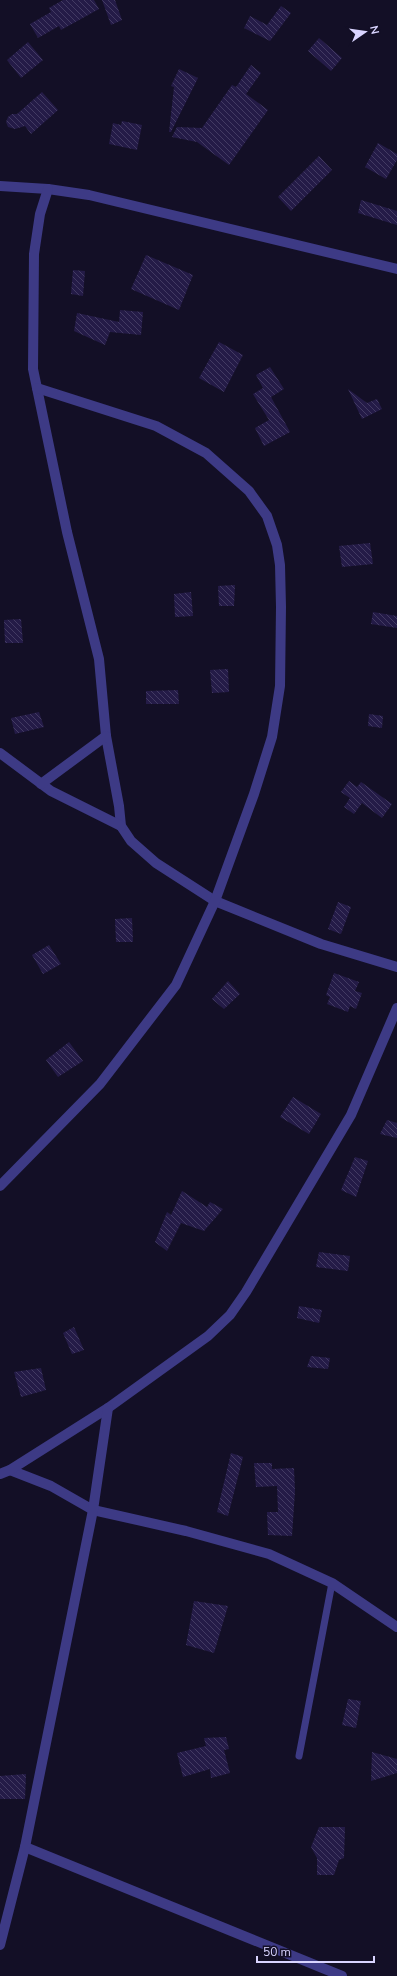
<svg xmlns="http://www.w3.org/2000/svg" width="397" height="1976" font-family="'Nunito Sans',sans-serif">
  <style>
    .building { fill: url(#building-back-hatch) }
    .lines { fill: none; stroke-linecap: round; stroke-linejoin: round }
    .service { stroke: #3d3a85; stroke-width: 7 }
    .minor { stroke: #3d3a85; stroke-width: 10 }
  </style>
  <defs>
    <pattern id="building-back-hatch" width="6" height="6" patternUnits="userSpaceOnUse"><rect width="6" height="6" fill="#241b47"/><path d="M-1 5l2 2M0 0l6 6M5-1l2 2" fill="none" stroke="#433b63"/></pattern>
  </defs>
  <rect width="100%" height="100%" fill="#130f26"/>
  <g class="building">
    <polygon points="63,0 94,0 99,9 61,30 59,26 38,38 30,24 51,12 49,8"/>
    <polygon points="102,0 115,0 122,20 111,25"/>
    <polygon points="281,6 291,13 270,41 244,28 250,16 267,25"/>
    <polygon points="319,38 342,58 331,71 308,51"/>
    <polygon points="28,42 43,60 21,78 7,60"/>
    <polygon points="251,65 261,73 246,94 268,110 229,165 197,142 172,137 177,127 202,128 232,85 236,87"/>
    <polygon points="179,69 198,78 171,132 169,132 174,87 171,86"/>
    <polygon points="42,92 58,110 31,134 25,126 15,129 8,127 6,122 8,117 12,114 17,114"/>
    <polygon points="122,121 142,125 137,150 109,144 113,123 121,125"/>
    <polygon points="378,143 397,154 397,160 386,179 365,167"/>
    <polygon points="319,156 332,170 291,211 278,197"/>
    <polygon points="361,200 397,211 397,225 358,213"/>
    <polygon points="146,255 193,275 179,310 131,289"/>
    <polygon points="73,270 85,271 83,296 71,294"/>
    <polygon points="120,310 143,312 141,335 110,332 105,345 74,331 77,313 119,322"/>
    <polygon points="219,342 243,355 224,392 199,378"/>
    <polygon points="270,367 284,389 271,397 290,432 264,446 255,428 269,420 253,394 263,388 256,375"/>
    <polygon points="348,389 367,403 377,399 382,409 362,419"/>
    <polygon points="370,543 373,564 342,567 339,546"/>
    <polygon points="235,585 234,606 219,606 218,586"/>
    <polygon points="191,592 193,616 175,617 174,594"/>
    <polygon points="373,612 397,616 397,628 371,624"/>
    <polygon points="21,619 23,643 5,643 4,620"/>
    <polygon points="228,669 229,692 212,693 210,670"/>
    <polygon points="178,690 179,704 146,704 146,691"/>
    <polygon points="39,712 44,727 15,734 11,718"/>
    <polygon points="369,714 383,716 382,728 368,726"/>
    <polygon points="349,781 357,787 361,782 392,804 382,818 362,803 354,814 344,807 350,798 341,792"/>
    <polygon points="338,902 351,907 341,934 328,929"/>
    <polygon points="132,918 133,942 116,942 115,919"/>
    <polygon points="49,945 61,964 43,974 32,955"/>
    <polygon points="334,973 359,982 355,991 362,993 356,1009 350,1006 348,1012 327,1004 330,997 326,995"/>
    <polygon points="228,981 240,994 224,1009 212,999"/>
    <polygon points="69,1042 83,1061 58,1077 46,1060"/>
    <polygon points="293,1097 321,1114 309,1134 280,1117"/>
    <polygon points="387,1120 397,1123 397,1138 380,1134"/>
    <polygon points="355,1157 368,1161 356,1197 341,1190"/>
    <polygon points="182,1191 207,1207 210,1202 223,1209 204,1231 181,1223 167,1251 155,1242 167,1212 171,1215"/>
    <polygon points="319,1252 350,1256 348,1271 316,1267"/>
    <polygon points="299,1306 322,1310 319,1323 297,1318"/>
    <polygon points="74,1327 84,1350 72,1354 63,1333"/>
    <polygon points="311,1356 330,1358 328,1369 307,1367"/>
    <polygon points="41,1368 46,1390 21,1397 14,1372"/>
    <polygon points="231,1453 243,1457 228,1516 217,1512"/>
    <polygon points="254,1463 272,1463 272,1469 294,1468 295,1491 292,1536 268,1535 267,1512 278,1512 277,1486 256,1487"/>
    <polygon points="194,1601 228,1606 214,1653 186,1645"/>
    <polygon points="348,1699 361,1701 356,1728 342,1725"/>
    <polygon points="226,1737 229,1749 224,1750 230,1773 211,1778 210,1769 183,1777 177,1753 206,1746 204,1738"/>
    <polygon points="372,1752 397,1759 397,1773 371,1781"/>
    <polygon points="26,1774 25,1799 0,1799 0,1776"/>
    <polygon points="319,1827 345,1827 344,1858 339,1860 334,1875 317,1875 317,1858 311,1847"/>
  </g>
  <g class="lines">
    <polyline class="service" points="299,1756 332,1583"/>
    <g class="minor">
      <polyline points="0,186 48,189 89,195 397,269"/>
      <polyline points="48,189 40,214 34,254 33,369 67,532 99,659 106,736 119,806 121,826 131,841 156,863 215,901 321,944 397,967"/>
      <polyline points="0,753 51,791 121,826"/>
      <polyline points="41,784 106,736"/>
      <polyline points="0,1186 100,1084 176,985 215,901 254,794 272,737 280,686 281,607 280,565 277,545 267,516 249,491 206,453 156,426 37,388"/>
      <polyline points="10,1470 51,1486 93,1510 186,1531 269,1554 332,1583 397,1627"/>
      <polyline points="0,1474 10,1470 108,1408 208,1336 230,1315 246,1292 351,1115 397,1008"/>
      <polyline points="25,1847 342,1976"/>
      <polyline points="0,1945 25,1847 93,1510 108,1408"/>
    </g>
  </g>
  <g transform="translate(365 32) rotate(77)" stroke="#130f26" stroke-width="3" paint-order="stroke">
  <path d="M0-3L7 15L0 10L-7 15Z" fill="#d9d4ff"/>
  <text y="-6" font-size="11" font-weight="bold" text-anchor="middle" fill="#d9d4ff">N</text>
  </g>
  <path d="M257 1956v6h117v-6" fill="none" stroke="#d9d4ff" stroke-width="2"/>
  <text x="263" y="1956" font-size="12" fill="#d9d4ff" stroke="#130f26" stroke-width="3" paint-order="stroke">50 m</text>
</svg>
